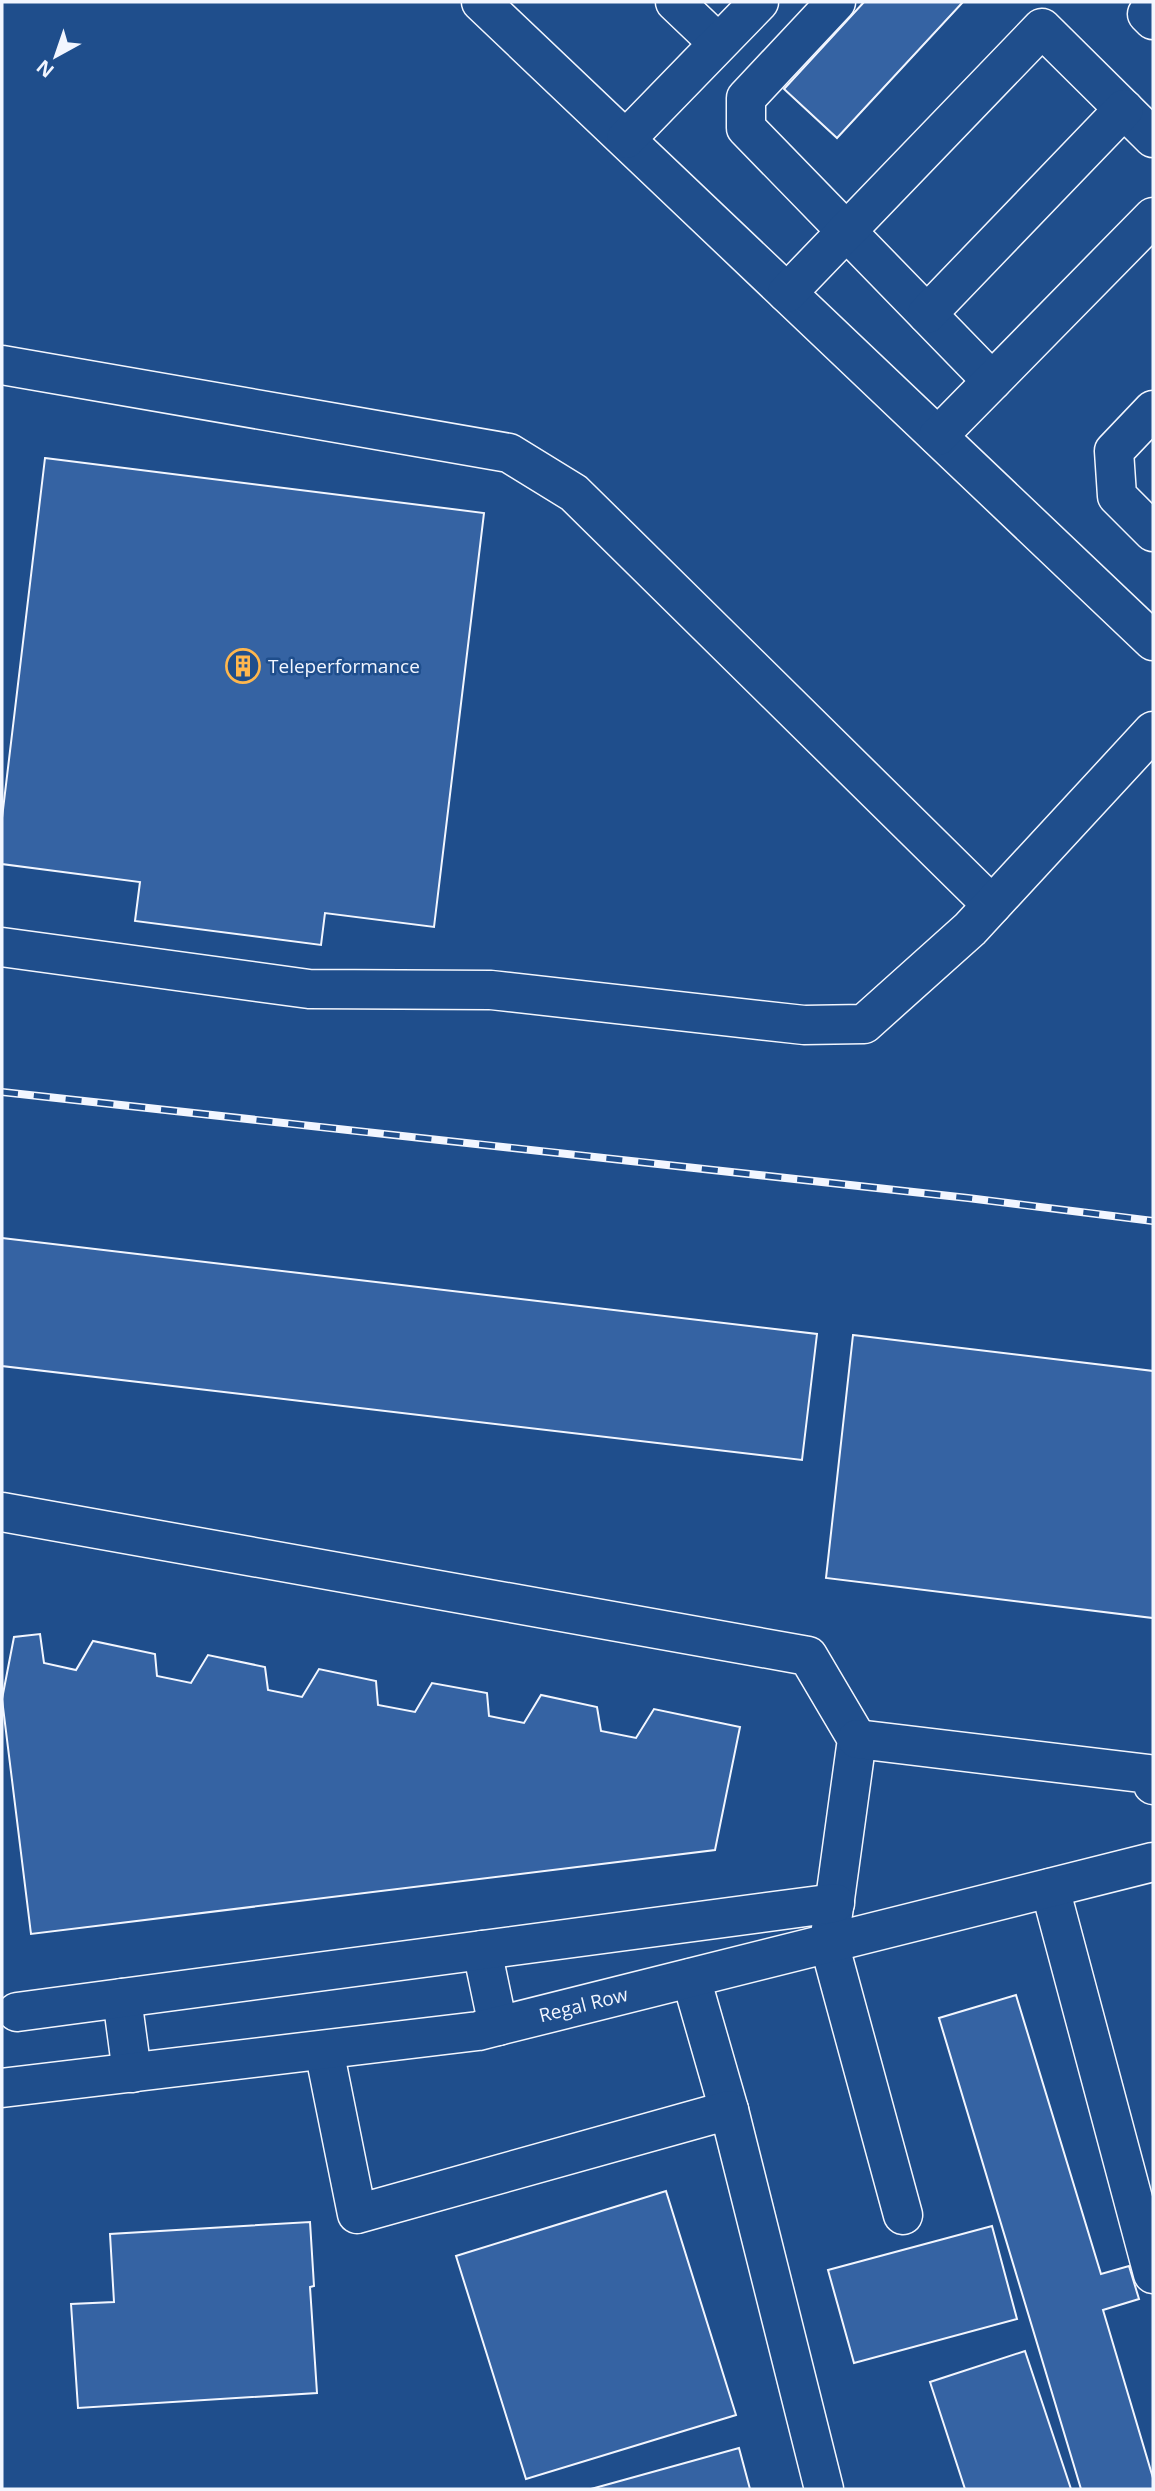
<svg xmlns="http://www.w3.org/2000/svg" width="1155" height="2491" font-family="'Open Sans',sans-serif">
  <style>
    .building { fill: #3563a3; stroke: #f2f6ff; stroke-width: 2 }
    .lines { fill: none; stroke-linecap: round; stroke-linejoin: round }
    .minor-casing { stroke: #f2f6ff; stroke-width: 41 }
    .minor { stroke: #1f4e8c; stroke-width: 38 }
    .rail-casing { stroke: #f2f6ff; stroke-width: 8 }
    .rail { stroke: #1f4e8c; stroke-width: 5; stroke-dasharray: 16; stroke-linecap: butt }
    .labels { text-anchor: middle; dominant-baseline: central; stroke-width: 5; stroke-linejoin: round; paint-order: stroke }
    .poi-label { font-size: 19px; fill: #f2f6ff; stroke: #1f4e8c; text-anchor: start }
    .street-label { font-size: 19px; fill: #f2f6ff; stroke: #1f4e8c }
  </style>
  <rect width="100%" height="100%" fill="#1f4e8c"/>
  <g class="building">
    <polygon points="864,2 963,2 837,138 784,89"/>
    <polygon points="45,458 484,513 434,927 325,913 321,945 135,921 140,882 2,864 2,818"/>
    <polygon points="2,1238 817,1334 802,1460 2,1366"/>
    <polygon points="853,1335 1153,1371 1153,1618 826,1578"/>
    <polygon points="40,1634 44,1663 76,1670 93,1641 155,1654 157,1676 191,1683 208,1655 265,1667 268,1690 302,1697 319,1669 376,1681 378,1705 415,1712 432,1683 487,1693 489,1716 524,1723 541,1695 597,1707 601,1731 636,1738 654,1709 740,1727 715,1850 31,1934 2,1699 14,1637"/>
    <polygon points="1016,1995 1101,2274 1129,2266 1139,2299 1103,2310 1153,2478 1153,2489 1081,2489 939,2018"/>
    <polygon points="666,2191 736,2415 526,2479 456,2256"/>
    <polygon points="310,2222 314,2286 310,2287 317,2393 78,2408 71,2304 114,2302 110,2234"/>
    <polygon points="992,2226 1017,2319 854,2363 828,2270"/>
    <polygon points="1025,2351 1071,2489 965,2489 930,2382"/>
    <polygon points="739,2448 750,2489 591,2489"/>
  </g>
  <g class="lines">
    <g class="minor-casing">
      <g id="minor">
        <polyline points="481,2 1153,641"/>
        <polyline points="675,2 718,43"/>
        <polyline points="836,2 746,98 746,128 992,381"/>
        <polyline points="1147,14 1153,20"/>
        <polyline points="626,139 759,2"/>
        <polyline points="787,293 1042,28 1153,138"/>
        <polyline points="927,314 1124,109"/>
        <polyline points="2,365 509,453 574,493 992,905"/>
        <polyline points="1153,410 1114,451 1117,496 1153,532"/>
        <polyline points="938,436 1153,217"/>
        <polyline points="2,947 309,989 491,990 804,1025 864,1024 970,929 1153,731"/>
        <polyline points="2,1512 808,1656 857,1739 829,1943 903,2215"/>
        <polyline points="857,1739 1149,1774 1153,1785"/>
        <polyline points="1050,1888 1153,2274"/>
        <polyline points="482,1950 498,2026"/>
        <polyline points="691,1978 729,2110"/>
        <polyline points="122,1998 132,2073"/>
        <polyline points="17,2012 835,1903"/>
        <polyline points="324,2050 357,2214 729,2110 824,2489"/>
        <path id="s1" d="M2,2088L478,2031L1153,1862"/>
      </g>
    </g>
    <use href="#minor" class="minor"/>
    <g class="rail-casing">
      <polyline id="rail" points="2,1092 968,1198 1153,1221"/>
    </g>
    <use href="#rail" class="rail"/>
  </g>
  <defs>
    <g id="building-ring" transform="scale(1.75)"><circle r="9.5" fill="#1f4e8c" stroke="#ffb74d" stroke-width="1.5"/><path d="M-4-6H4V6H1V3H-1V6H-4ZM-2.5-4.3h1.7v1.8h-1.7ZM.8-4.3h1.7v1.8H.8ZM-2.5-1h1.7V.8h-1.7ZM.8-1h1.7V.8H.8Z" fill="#ffb74d"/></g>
  </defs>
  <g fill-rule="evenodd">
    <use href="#building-ring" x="243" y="666"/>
  </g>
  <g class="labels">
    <g class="poi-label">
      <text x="268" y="666">Teleperformance</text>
    </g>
    <g class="street-label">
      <text stroke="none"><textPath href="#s1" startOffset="588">Regal Row</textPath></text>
    </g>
  </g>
  <rect width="1155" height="2491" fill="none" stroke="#f2f6ff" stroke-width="7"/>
  <g transform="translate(56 56) rotate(220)" stroke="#1f4e8c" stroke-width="5" paint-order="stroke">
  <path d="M0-5L12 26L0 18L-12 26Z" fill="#f2f6ff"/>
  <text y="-10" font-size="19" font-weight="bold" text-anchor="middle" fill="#f2f6ff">N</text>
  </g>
</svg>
